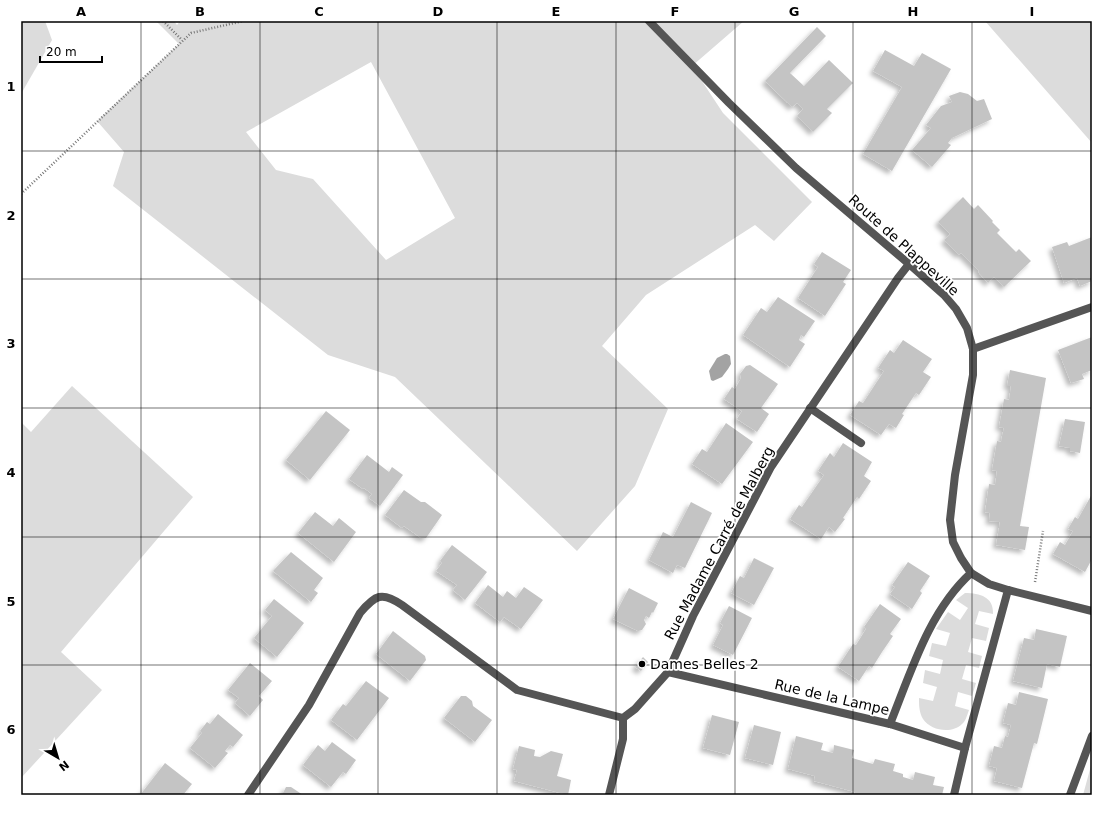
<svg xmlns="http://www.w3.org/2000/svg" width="1113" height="816" font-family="'DejaVu Sans',sans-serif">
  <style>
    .green { fill: #dcdcdc; fill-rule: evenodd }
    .water { fill: #a3a3a3 }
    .building { fill: #c4c4c4; filter: url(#shadow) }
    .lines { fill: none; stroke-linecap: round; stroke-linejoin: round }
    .path { stroke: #777; stroke-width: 2.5; stroke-dasharray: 1 2; stroke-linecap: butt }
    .lane { stroke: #555; stroke-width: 8 }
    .street { stroke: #555; stroke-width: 8 }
    .grid { fill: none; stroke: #000; stroke-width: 1; stroke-opacity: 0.55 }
    .poi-dot { fill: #000; stroke: #fff; stroke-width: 1.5 }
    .labels { text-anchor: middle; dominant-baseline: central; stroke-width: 3.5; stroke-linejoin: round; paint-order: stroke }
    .street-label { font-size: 14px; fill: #000; stroke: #fff }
    .poi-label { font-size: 14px; fill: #000; stroke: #fff; text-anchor: start }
    .neatline { fill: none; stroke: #000; stroke-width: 1.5 }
    .grid-label { font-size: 13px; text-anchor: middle; font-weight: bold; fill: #000 }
  </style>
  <defs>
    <filter id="shadow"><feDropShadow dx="-3.5" dy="3.5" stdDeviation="2" flood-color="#0004"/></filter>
  </defs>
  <rect width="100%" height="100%" fill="#fff"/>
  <g class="green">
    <polygon points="21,21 45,21 52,40 21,94"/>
    <path d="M156,21H174L177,25L180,21H744L692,66L723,113L812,202L774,241L755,225L646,295L602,346L668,409L635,486L577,551L395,377L328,355L113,186L124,152L97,121L179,44ZM371,62L455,218L386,260L313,179L276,170L246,132Z"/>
    <polygon points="985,21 1092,21 1092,143"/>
    <polygon points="72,386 193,497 61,652 102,690 21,778 21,422 31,432"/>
    <path d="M965,593C980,593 994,597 993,614L979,611L975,624L989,628L986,641L972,638L968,652L982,656L979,668L966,665L962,679L976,683L972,696L958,692L955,706L969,710C967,715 966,721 962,724C952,734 931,731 923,719C919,712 919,705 919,698L933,701L937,687L923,683L925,670L940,674L943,660L929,656L932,643L946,646L950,633L936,629L948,612L960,620L968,608L956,600Z"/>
    <polygon points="1092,762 1092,795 1083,795"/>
  </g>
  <polygon class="water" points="725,354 727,354 730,356 731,364 728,369 722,377 713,381 711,380 709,371 717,358"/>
  <g class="building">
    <polygon points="817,27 826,36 790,73 804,86 829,60 853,83 827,109 832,113 813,132 797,116 803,109 797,103 792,107 765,81"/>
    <polygon points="885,50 914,66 922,53 951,69 892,171 863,154 902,87 873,71"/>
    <polygon points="960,92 968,94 977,101 984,99 992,119 952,138 948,143 951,145 932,167 912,150 931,128 926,125 941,106 952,102 949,96"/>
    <polygon points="963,197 974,209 978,205 993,221 992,222 1000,230 997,233 1016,252 1019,249 1031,261 1004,287 994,277 988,283 978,272 979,271 961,253 959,255 944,240 950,234 938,222"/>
    <polygon points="1092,237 1092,281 1080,286 1077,278 1064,283 1052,247 1067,242 1069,246"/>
    <polygon points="822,252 851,270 843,282 846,284 825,316 798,298 818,267 814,264"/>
    <polygon points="778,297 815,321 804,337 801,335 799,340 805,344 790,367 743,335 761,308 767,312"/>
    <polygon points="1092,337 1092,370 1082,374 1084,379 1071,383 1058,350"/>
    <polygon points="903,340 932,359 923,372 931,377 919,395 916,393 902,414 904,415 896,428 889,424 881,435 850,415 859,401 863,403 884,371 878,368 890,350 894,353"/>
    <polygon points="750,365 778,384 761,408 769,414 757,432 737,419 742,411 724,399 732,387 735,389 741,378 740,374 746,366"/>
    <polygon points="1010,370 1046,378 1020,526 1029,527 1025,550 996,545 1000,522 989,521 990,513 985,512 989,484 995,485 997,471 992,470 997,441 1001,442 1002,436 1004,428 999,427 1004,399 1009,400 1011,386 1007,386"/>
    <polygon points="326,411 350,430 310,480 286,460"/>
    <polygon points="1065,419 1085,422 1080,453 1070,451 1070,448 1059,446"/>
    <polygon points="726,423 753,442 722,484 692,464 702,449 707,452"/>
    <polygon points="843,443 872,462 864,476 871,481 859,499 857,497 843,518 845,519 835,532 829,527 821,539 790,519 799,505 802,507 824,475 818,471 830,453 834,457"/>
    <polygon points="367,455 389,472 392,467 403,475 380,506 369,498 372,494 364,488 363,489 349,479"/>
    <polygon points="404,490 421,502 425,502 442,515 426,538 421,538 404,526 402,528 385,515"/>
    <polygon points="1092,494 1092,559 1085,572 1053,554 1060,542 1065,545 1073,531 1068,529 1075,517 1078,519"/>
    <polygon points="691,502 712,513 685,568 677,565 673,573 649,560 663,532 673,537"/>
    <polygon points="315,512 333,526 339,518 356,532 334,562 298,533"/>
    <polygon points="452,545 487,572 465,600 453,590 457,585 436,571 442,563 440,561"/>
    <polygon points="291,552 323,578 314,590 318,593 311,602 273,571"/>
    <polygon points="754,558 774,568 754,605 731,593 740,576 744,578"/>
    <polygon points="908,562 930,576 920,591 922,593 912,609 890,594 895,587 892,585"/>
    <polygon points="488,585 503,597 507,591 516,598 524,587 543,600 521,629 504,617 500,622 475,603"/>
    <polygon points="629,588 658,603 653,613 652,612 649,618 646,616 644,620 646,624 642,630 638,631 613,619"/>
    <polygon points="274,599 304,623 277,657 254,638 272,616 265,610"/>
    <polygon points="880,604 901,619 890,634 893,636 882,652 872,668 869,666 859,681 838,667 853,644 856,645 866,629 864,627"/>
    <polygon points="729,606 752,618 733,655 713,645 723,625 720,623"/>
    <polygon points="1036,629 1067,636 1060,667 1047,664 1042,688 1013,681 1024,638 1034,640"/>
    <polygon points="393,631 425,656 426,660 410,681 376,654"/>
    <polygon points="643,657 648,662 641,671 635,667"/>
    <polygon points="250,663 272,681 259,696 263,700 250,716 235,703 239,698 228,690"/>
    <polygon points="366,681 389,698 357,740 331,720 343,704 346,706"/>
    <polygon points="1019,692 1048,699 1037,744 1034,743 1022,788 994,781 997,768 989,766 994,746 1002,748 1005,736 1008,737 1011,725 1003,723 1008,703 1016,705"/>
    <polygon points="461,696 466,696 472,701 473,706 492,720 475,742 444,718"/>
    <polygon points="218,714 243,735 233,747 230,745 225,751 228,753 215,768 190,748 202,733 200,731 207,722 210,724"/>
    <polygon points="712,715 739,722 730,755 703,748"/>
    <polygon points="754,725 781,732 773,765 745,758"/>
    <polygon points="796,736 823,743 821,750 833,753 834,745 854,750 852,758 873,764 875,759 895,764 893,771 903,774 903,777 913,780 915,772 935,777 933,785 944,787 942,795 854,795 855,792 814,781 815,776 788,769"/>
    <polygon points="332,742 356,760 346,774 343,772 331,787 303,765 318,745 325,751"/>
    <polygon points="519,746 535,750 534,756 540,757 551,751 563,754 557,776 571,780 568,795 514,781 517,770 513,769"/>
    <polygon points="165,763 192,784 183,795 140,795"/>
    <polygon points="286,787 291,787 303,795 283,795 283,793"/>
  </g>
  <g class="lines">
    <g class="path">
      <polyline points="163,21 182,40"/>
      <polyline points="21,194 191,33 243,21"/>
      <polyline points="1035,582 1043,531"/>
    </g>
    <polyline class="lane" points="810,408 861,443"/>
    <g class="street">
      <polyline points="649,21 729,103 796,168 909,264 944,295 956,309 967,328 973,349 973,375 955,475 950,520 953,542 961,558 971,573 989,584 1008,590 1092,611"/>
      <polyline points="973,349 1092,307"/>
      <polyline points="668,672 890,724 965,748"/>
      <path d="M890,724C911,672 929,611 971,573"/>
      <path d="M248,795L309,705L360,613C375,595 382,591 402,605L517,690L623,718L635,709L668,672L693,616L771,467L898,278L909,264"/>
      <polyline points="609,795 623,739 623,718"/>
      <polyline points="954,795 965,748 1008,590"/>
      <polyline points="1070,795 1092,736"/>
    </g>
  </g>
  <path class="grid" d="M141,21V795M260,21V795M378,21V795M497,21V795M616,21V795M735,21V795M853,21V795M972,21V795M21,151H1092M21,279H1092M21,408H1092M21,537H1092M21,665H1092"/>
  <circle class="poi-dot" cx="642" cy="664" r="4"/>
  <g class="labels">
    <g class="street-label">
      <text transform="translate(904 245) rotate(42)">Route de Plappeville</text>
      <text transform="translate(719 543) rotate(-62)">Rue Madame Carré de Malberg</text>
      <text transform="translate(832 697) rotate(13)">Rue de la Lampe</text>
    </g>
    <g class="poi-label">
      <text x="650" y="664">Dames Belles 2</text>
    </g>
  </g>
  <rect width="1113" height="816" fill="none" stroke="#ffffff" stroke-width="44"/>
  <g transform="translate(58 758) rotate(142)" stroke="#ffffff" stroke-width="3" paint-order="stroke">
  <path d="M0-3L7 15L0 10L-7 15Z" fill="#000000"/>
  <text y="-6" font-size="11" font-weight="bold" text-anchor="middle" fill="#000000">N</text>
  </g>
  <path d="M40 56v6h62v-6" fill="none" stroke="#000000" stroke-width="2"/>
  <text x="46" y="56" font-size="12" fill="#000000" stroke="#ffffff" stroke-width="3" paint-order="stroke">20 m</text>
  <rect x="22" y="22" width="1069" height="772" class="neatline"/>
  <g class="grid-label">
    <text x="81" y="16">A</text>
    <text x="200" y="16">B</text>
    <text x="319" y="16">C</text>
    <text x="438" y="16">D</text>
    <text x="556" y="16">E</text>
    <text x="675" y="16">F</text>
    <text x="794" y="16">G</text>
    <text x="913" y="16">H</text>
    <text x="1032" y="16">I</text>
    <text x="11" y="91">1</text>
    <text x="11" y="220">2</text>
    <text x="11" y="348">3</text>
    <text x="11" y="477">4</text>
    <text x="11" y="606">5</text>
    <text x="11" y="734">6</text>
  </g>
</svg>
